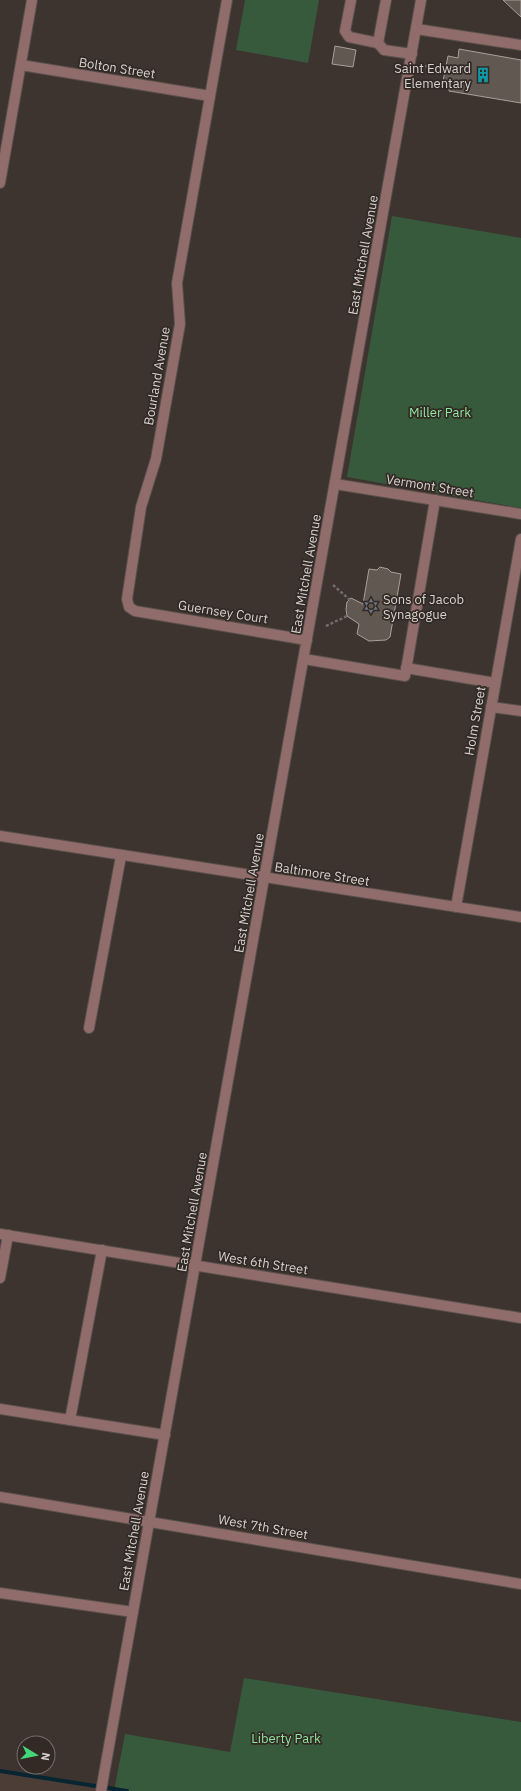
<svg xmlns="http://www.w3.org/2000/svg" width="521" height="1791" font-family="'IBM Plex Sans',sans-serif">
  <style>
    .built { fill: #4c3d36 }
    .green { fill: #375a3d }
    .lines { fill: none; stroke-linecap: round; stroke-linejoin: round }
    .stream { stroke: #082532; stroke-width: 4 }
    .building { fill: #615852; stroke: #aaa099 }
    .minor-casing { stroke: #59504c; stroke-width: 12 }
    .path { stroke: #736b68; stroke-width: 2.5; stroke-dasharray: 3 2; stroke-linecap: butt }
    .minor { stroke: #906c6b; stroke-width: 10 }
    .labels { text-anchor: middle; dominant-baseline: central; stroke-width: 3.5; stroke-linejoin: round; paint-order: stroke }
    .street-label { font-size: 13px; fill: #d7d1ce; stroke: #332a26 }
    .poi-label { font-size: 13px; fill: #d7d1ce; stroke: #332a26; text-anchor: end }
    .park-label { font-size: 13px; fill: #8de79d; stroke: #332a26 }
  </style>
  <rect width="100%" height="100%" fill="#3d3430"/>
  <polygon class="built" points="0,1771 114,1789 114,1791 0,1791"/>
  <g class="green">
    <polygon points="245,0 319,0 308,63 236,50"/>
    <polygon points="392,216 521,238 521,508 347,477"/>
    <polygon points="244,1678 521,1722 521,1791 114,1791 125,1734 230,1752"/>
  </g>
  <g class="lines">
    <polyline class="stream" points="0,1771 127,1791"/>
  </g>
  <g class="building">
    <polygon points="503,0 521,0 521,17"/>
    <polygon points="335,46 356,50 353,67 332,64"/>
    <polygon points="459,49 521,60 521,103 449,91 450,82 443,81 448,56 458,58"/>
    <polygon points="380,567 388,569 391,572 401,574 390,637 386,640 369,641 357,634 359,624 347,616 346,609 347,602 351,598 363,604 369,569 377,570"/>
  </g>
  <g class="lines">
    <g class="minor-casing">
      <g id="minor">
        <polyline points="227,0 177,283 180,324 156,459 141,507 127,599 129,607 135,611 307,640"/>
        <polyline points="351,0 345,31 349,37 378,43 386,0"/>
        <polyline points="416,29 521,45"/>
        <polyline points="378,43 384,50 412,54"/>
        <polyline points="21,65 210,96"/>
        <polyline points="0,183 32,0"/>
        <polyline points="335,484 521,514"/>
        <polyline points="304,659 405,676 435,500"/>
        <polyline points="406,668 495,683"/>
        <polyline points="491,707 521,711"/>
        <polyline points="0,836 521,917"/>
        <polyline points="456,907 521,539"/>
        <polyline points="89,1028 121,856"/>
        <polyline points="0,1234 521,1318"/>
        <polyline points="0,1278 8,1235"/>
        <polyline points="0,1409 165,1435"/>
        <polyline points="70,1420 102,1250"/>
        <polyline points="0,1497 521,1584"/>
        <polyline points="0,1593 133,1612"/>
        <polyline points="101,1791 421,0"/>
      </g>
    </g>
    <g class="path">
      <polyline points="425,66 445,69"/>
      <polyline points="333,585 350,600"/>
      <polyline points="326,626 347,616"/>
    </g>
    <use href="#minor" class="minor"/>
  </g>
  <defs>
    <g id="building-bare" transform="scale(1.2)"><path d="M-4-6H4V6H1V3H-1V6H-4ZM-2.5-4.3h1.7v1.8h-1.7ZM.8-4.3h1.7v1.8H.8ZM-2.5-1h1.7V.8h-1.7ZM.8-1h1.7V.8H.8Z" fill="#0f9aa8" stroke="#332a26" stroke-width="2.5" paint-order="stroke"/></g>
    <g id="synagogue-bare" transform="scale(1.2)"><path d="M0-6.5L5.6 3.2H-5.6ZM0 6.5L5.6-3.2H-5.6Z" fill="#6b7280" stroke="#332a26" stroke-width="2.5" paint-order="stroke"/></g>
  </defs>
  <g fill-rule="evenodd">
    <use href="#building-bare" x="483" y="75"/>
    <use href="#synagogue-bare" x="371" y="606"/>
  </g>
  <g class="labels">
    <g class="street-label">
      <text transform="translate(117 68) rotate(9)">Bolton Street</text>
      <text transform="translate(363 255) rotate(-80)">East Mitchell Avenue</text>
      <text transform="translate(157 376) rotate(-80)">Bourland Avenue</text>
      <text transform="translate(430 486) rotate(9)">Vermont Street</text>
      <text transform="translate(306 574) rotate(-80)">East Mitchell Avenue</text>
      <text transform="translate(223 612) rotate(9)">Guernsey Court</text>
      <text transform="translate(475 721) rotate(-80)">Holm Street</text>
      <text transform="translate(322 874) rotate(9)">Baltimore Street</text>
      <text transform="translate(249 893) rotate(-80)">East Mitchell Avenue</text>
      <text transform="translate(192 1212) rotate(-80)">East Mitchell Avenue</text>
      <text transform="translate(263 1263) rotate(9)">West 6th Street</text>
      <text transform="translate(263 1527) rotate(10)">West 7th Street</text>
      <text transform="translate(134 1531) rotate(-80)">East Mitchell Avenue</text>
    </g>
    <g class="poi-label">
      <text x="471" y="68">Saint Edward<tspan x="471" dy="15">Elementary</tspan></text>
      <text x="383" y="599" text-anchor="start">Sons of Jacob<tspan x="383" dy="15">Synagogue</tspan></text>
    </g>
    <g class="park-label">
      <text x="440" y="412">Miller Park</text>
      <text x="286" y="1738">Liberty Park</text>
    </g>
  </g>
  <g transform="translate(36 1755) rotate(100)"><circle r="19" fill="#332a26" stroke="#756d69"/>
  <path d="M0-3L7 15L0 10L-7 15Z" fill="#44d77a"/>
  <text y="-6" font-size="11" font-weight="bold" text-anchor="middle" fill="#d7d1ce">N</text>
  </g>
</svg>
